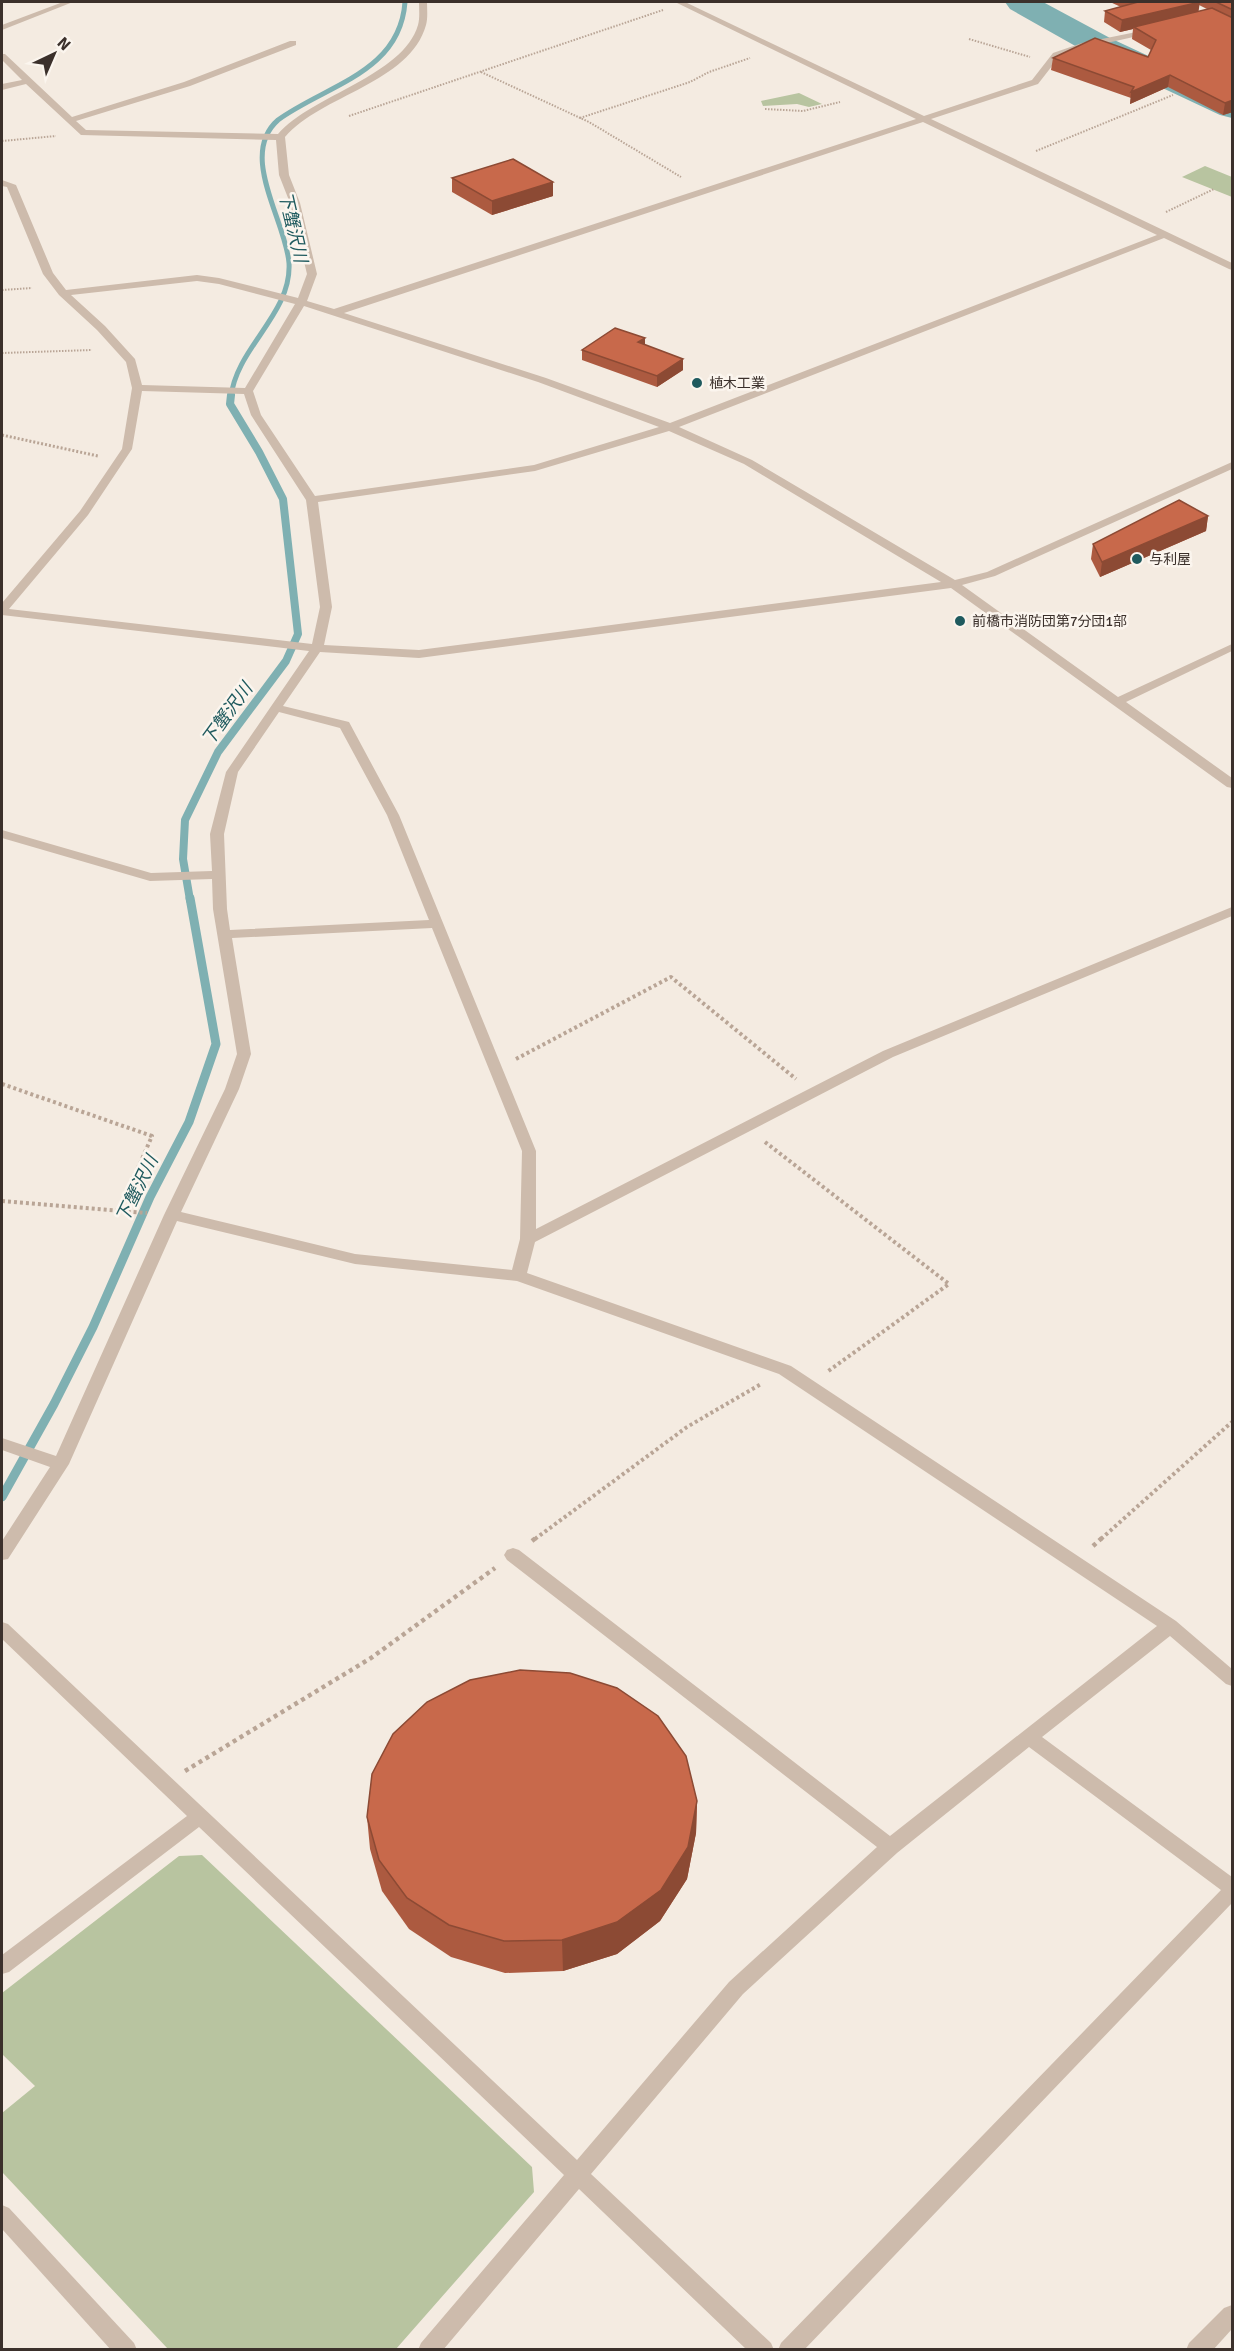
<svg xmlns="http://www.w3.org/2000/svg" width="1234" height="2351" font-family="Signika,'Noto Sans JP',sans-serif">
  <style>
    .green { fill: #b8c4a0 }
    .lines { fill: none; stroke-linecap: round; stroke-linejoin: round }
    .stream-far2 { stroke: #7fb0b2; stroke-width: 5 }
    .stream-far1 { stroke: #7fb0b2; stroke-width: 8 }
    .stream { stroke: #7fb0b2; stroke-width: 9 }
    .river { fill: #7fb0b2; fill-rule: evenodd }
    .path-far3 { stroke: #b9a596; stroke-width: 2; stroke-dasharray: 1.5 1.5; stroke-linecap: butt }
    .path-far2 { stroke: #b9a596; stroke-width: 3; stroke-dasharray: 2 2; stroke-linecap: butt }
    .path-far1 { stroke: #b9a596; stroke-width: 4; stroke-dasharray: 3 3; stroke-linecap: butt }
    .path { stroke: #b9a596; stroke-width: 4.5; stroke-dasharray: 4 4; stroke-linecap: butt }
    .minor { fill: #cdbbac; fill-rule: evenodd }
    .wall { fill: #ac5a40; fill-rule: evenodd }
    .shaded-wall { fill: #8c4a34 }
    .building { fill: #c8694b; stroke: #8c4a34; stroke-width: 1.5 }
    .poi-dot { fill: #1f5a5e; stroke: #fbf5ee; stroke-width: 2 }
    .labels { text-anchor: middle; dominant-baseline: central; stroke-width: 5; stroke-linejoin: round; paint-order: stroke }
    .far-poi-label { font-size: 14px; fill: #3b302b; stroke: #fbf5ee; text-anchor: start }
    .water-label { font-size: 18px; font-style: italic; fill: #1f5a5e; stroke: #fbf5ee }
  </style>
  <rect width="100%" height="100%" fill="#f4ebe1"/>
  <g class="green">
    <polygon points="799,93 822,104 809,107 797,104 763,106 761,101"/>
    <polygon points="1205,166 1232,177 1232,197 1182,177"/>
    <polygon points="202,1855 532,2167 534,2192 396,2349 168,2349 2,2172 2,2113 35,2086 2,2054 2,1993 179,1856"/>
  </g>
  <g class="lines">
    <path class="stream-far2" d="M231,397C236,348 292,314 289,263C286,221 238,155 278,120C326,85 400,73 405,2"/>
    <polyline class="stream-far1" points="190,900 183,859 185,820 218,752 286,661 298,634 283,499 259,452 230,404 231,395"/>
    <polyline class="stream" points="2,1497 54,1404 93,1327 150,1197 189,1122 216,1044 190,898"/>
    <polygon class="river" points="1005,2 1043,2 1110,38 1232,95 1232,118 1220,115 1086,52 1010,9"/>
    <g class="path-far3">
      <polyline points="969,39 1030,57"/>
      <polyline points="481,72 589,122 681,177"/>
      <polyline points="765,109 803,111 840,102"/>
      <polyline points="349,116 663,10"/>
      <polyline points="580,118 690,82 709,72 750,58"/>
      <polyline points="2,141 56,136"/>
      <polyline points="1036,151 1173,95"/>
      <polyline points="1166,212 1214,189"/>
      <polyline points="2,290 32,288"/>
      <polyline points="2,353 92,350"/>
    </g>
    <polyline class="path-far2" points="2,435 98,456"/>
    <g class="path-far1">
      <polyline points="516,1059 671,977 796,1079"/>
      <polyline points="2,1084 152,1136 119,1211"/>
      <polyline points="765,1142 949,1284 827,1372"/>
      <polyline points="2,1201 147,1213"/>
      <polyline points="535,1539 687,1427 761,1384"/>
      <polyline points="1101,1539 1232,1422"/>
    </g>
    <g class="path">
      <polyline points="532,1541 537,1537"/>
      <polyline points="1093,1546 1103,1537"/>
      <polyline points="185,1771 371,1658 495,1568"/>
    </g>
    <g class="minor">
      <polygon points="63,2 73,2 2,30 2,25"/>
      <path d="M419,2H427C427,9 428,18 426,25C410,83 321,95 285,137L289,175L300,203L317,274L307,301L334,309L916,119L675,2H685L924,116L1032,80L1053,53L1082,43L1156,28V32L1084,48L1059,57L1038,84L931,119L1232,263V270L1229,269L1164,238L679,427L752,460L955,580L987,572L1232,462V469L995,576L962,585L1118,697L1232,644V651L1126,702L1232,778V788L1227,787L951,588L419,658L320,652L283,706L349,722L399,815L536,1151V1229L883,1051L1232,907V916L893,1057L535,1242L527,1273L791,1366L1176,1621L1232,1669V1686L1226,1684L1170,1636L1042,1737L1232,1877V1903L804,2350H778L781,2343L1221,1890L1029,1747L897,1853L743,1994L591,2174L771,2343L774,2350H747L579,2189L443,2350H418L421,2343L564,2175L199,1827L9,1972L2,1974V1955L187,1816L2,1639V1622L8,1624L577,2160L729,1982L877,1847L507,1560L504,1555L507,1550L513,1548L519,1550L890,1836L1157,1626L779,1374L517,1281L355,1264L177,1221L69,1464L8,1559L2,1560V1541L50,1467L2,1450V1438L56,1456L164,1215L225,1089L237,1054L213,909L212,879L150,881L2,838V830L151,873L212,871L210,834L226,772L309,651L2,615V603L80,511L122,449L132,388L126,362L97,330L59,295L43,274L7,187L2,186V180L16,185L53,273L66,290L197,275L219,278L298,298L307,274L290,203L279,175L276,140L81,135L26,84L2,90V84L22,80L2,60V54H5L72,117L184,82L290,41H296V45L190,86L76,121L86,130L278,134C312,95 403,76 418,25C420,18 419,9 419,2ZM923,122L1157,235L670,423L546,378L344,313ZM197,281L219,284L295,304L245,388L142,385L135,359L105,326L71,295ZM304,306L538,382L659,427L534,465L315,496L261,415L253,391ZM142,391L244,394L251,415L306,500L320,607L312,644L9,609L88,515L132,449ZM669,431L744,464L941,582L419,650L324,645L332,607L318,502L535,471ZM279,712L340,728L387,815L429,920L230,930L227,909L224,834L238,772ZM432,928L522,1151L520,1239L512,1270L355,1254L181,1212L239,1089L251,1054L232,938Z"/>
      <polygon points="2,2205 9,2208 134,2343 137,2350 111,2350 2,2229"/>
      <polygon points="1232,2305 1232,2329 1213,2350 1186,2350 1189,2343 1224,2308"/>
    </g>
  </g>
  <g class="wall">
    <path d="M1110,2H1233V112L1223,115L1168,87L1130,104L1131,98L1051,70L1053,58L1148,57L1151,50L1132,39L1133,29L1120,32L1104,22L1105,11L1121,7ZM1199,5L1207,9L1198,12Z"/>
    <polygon points="452,178 553,182 553,196 492,215 452,192"/>
    <polygon points="645,338 645,345 683,370 657,387 582,360 582,350"/>
    <polygon points="1208,516 1206,531 1100,577 1091,559 1093,544"/>
    <polygon points="697,1801 696,1833 687,1879 660,1921 617,1954 563,1971 505,1973 451,1957 409,1929 382,1891 370,1849 367,1817"/>
  </g>
  <g class="shaded-wall">
    <polygon points="1200,2 1198,14 1134,27 1133,29 1120,32 1122,20"/>
    <polygon points="1170,75 1168,87 1130,104 1131,92"/>
    <polygon points="1233,100 1233,112 1223,115 1225,103"/>
    <polygon points="553,182 553,196 492,215 492,201"/>
    <polygon points="645,338 645,348 638,342"/>
    <polygon points="683,359 683,370 657,387 657,376"/>
    <polygon points="1208,516 1206,531 1100,577 1102,562"/>
    <polygon points="697,1801 696,1833 687,1879 660,1921 617,1954 563,1971 562,1940"/>
  </g>
  <g class="building">
    <polygon points="1137,2 1200,2 1122,20 1105,11 1138,2"/>
    <polygon points="1216,2 1233,2 1233,10"/>
    <polygon points="1212,8 1233,18 1233,100 1225,103 1170,75 1131,92 1134,87 1053,58 1095,38 1148,57 1156,40 1134,27"/>
    <polygon points="513,159 553,182 492,201 452,178"/>
    <polygon points="615,328 645,338 638,342 683,359 657,376 582,350"/>
    <polygon points="1179,500 1208,516 1102,562 1093,544"/>
    <polygon points="520,1670 570,1673 617,1688 658,1716 686,1756 697,1801 688,1847 661,1890 617,1922 562,1940 504,1941 449,1925 407,1898 379,1860 367,1817 372,1774 393,1734 427,1702 470,1680"/>
  </g>
  <g class="poi-dot">
    <circle cx="697" cy="383" r="6"/>
    <circle cx="1137" cy="559" r="6"/>
    <circle cx="960" cy="621" r="6"/>
  </g>
  <g class="labels">
    <g class="far-poi-label">
      <text x="709" y="383">植木工業</text>
      <text x="1149" y="559">与利屋</text>
      <text x="972" y="621">前橋市消防団第7分団1部</text>
    </g>
    <g class="water-label">
      <text transform="translate(293 227) rotate(77)">下蟹沢川</text>
      <text transform="translate(227 714) rotate(-54)">下蟹沢川</text>
      <text transform="translate(137 1189) rotate(-64)">下蟹沢川</text>
    </g>
  </g>
  <rect width="1234" height="2351" fill="none" stroke="#3b302b" stroke-width="6"/>
  <g transform="translate(54 54) rotate(44)" stroke="#fbf5ee" stroke-width="4.5" paint-order="stroke">
  <path d="M0-4.5L10 22L0 15L-10 22Z" fill="#3b302b"/>
  <text y="-9" font-size="16" font-weight="bold" text-anchor="middle" fill="#3b302b">N</text>
  </g>
</svg>
